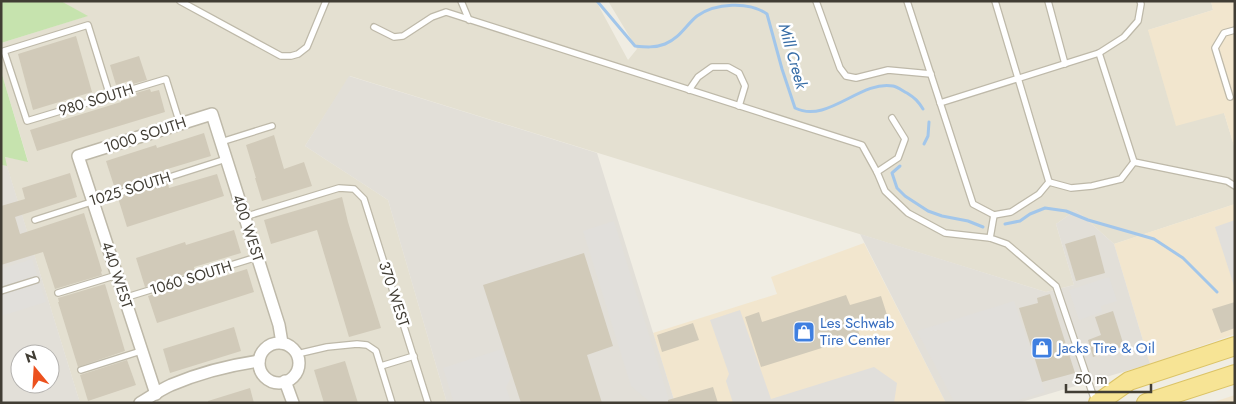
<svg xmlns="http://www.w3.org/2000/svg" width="1236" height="404" font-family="Jost,sans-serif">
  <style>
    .residential { fill: #e4e0d1 }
    .commercial { fill: #f2e6ce }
    .industrial { fill: #e2dfd8; fill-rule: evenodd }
    .green { fill: #c6e3ae }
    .parking { fill: #e1dfdb }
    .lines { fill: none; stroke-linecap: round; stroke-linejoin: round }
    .stream { stroke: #a2c6ea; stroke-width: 3 }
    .building { fill: #d1cab9 }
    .service-casing { stroke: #beb9a9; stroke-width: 8 }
    .minor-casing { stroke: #beb9a9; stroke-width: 14 }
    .primary-casing { stroke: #dbc366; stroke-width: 20 }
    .service { stroke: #fff; stroke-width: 5.5 }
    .minor { stroke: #fff; stroke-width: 11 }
    .primary { stroke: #f7e495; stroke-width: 18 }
    .labels { text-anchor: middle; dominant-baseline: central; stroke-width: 5; stroke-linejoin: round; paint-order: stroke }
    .street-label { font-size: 15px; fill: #413d34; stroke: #fff }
    .shop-label { font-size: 15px; fill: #366cbe; stroke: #fff; text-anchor: start }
    .water-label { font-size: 16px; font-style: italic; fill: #356ba5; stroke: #fff }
  </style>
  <rect width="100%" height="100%" fill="#f0ede3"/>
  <polygon class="residential" points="61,1 596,1 628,60 637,49 608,1 1211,1 1213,10 1148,30 1224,113 1235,149 1235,204 1114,244 1076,210 1056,224 1074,285 1046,292 350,76 305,146 388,200 447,403 80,403 4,157 28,161 1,71 1,43 87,16"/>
  <g class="commercial">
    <polygon points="1211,1 1235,1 1235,149 1224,113 1176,126 1148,30 1213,10"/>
    <polygon points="1235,204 1235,334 1150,364 1114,244"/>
    <polygon points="864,243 946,403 675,403 653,333 777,294 771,277"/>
    <polygon points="1235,395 1235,403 1211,403"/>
  </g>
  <g class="industrial">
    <polygon points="349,76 597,153 675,403 447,403 388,200 305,146"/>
    <path d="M1,165L7,166L80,403H1ZM20,354H50V384H20Z"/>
    <polygon points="1076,210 1114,244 1150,364 1018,403 946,403 860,234 1046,292 1074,285 1056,224"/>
  </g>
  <g class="green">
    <polygon points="1,1 61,1 88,16 1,43"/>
    <polygon points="1,71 28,162 5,157 7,166 1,165"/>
  </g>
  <g class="parking">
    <polygon points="1235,220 1235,289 1215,227"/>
    <polygon points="614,221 670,403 651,403 631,386 583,231"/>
    <polygon points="32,259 46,302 1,316 1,269"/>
    <polygon points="1109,277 1117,301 1101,306 1102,312 1079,320 1069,290"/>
    <polygon points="1014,301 1045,392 1009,403 955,403 917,331"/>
    <polygon points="740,310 771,399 874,367 897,383 894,403 733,403 726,381 729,374 710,320"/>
    <polygon points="502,349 511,377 506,387 511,403 454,403 443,368"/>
  </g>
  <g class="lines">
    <g class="stream">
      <path d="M597,1L635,46C645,47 655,48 665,44C680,38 686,25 697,16C715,3 749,1 767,14L782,69L795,108C828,124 860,80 893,86C898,87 903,91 907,93C915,98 918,101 923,109"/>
      <polyline points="924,144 928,136 929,122"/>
      <polyline points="900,166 892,173 897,188 905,196 928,211 942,216 968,221 983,227"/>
      <polyline points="1005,224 1020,221 1030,214 1045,208 1066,211 1088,220 1154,239 1183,258 1217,292"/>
    </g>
  </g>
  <g class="building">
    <polygon points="76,36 92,92 33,110 18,54"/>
    <polygon points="139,56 147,80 133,84 132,80 116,85 110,65"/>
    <polygon points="150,89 151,92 159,90 165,112 37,151 30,130 121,102 121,101 137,96 136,93"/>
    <polygon points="204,133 211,156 164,170 165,174 115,189 106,161 156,145 157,148"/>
    <polygon points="274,135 284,169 304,162 312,186 262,201 255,178 256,178 246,145"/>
    <polygon points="70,173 77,197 15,217 20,234 84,213 102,271 101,272 102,275 55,289 43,252 1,265 1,206 25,199 22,188"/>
    <polygon points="217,174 224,196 127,227 118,198 168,183 169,188"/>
    <polygon points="342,197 348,222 381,328 349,337 317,230 271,244 264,220"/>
    <polygon points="234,230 241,253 194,267 195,271 145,287 136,258 185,242 186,245"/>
    <polygon points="1095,235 1105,273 1076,281 1065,244"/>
    <polygon points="584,253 613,346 587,355 602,403 521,403 483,285"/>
    <polygon points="247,269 254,292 157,323 148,296 198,280 199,284"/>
    <polygon points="105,284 125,351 78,367 58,302 59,302 58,298"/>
    <polygon points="1050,294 1075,373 1042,382 1019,308 1038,303 1037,298"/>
    <polygon points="846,295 850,305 881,296 888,318 857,327 860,336 761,367 745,317 759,312 762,322"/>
    <polygon points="1235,302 1235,328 1221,333 1212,309"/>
    <polygon points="1113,311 1124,346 1093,357 1088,340 1101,335 1095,317"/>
    <polygon points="693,323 699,340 662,352 657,335"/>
    <polygon points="234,327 241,351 170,373 163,349"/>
    <polygon points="127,360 136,385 88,401 80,375"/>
    <polygon points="345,361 358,403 324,403 314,370"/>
    <polygon points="713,387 718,403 668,403 668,400"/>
    <polygon points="250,388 254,403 208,403 208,401"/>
  </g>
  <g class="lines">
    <g class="service-casing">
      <g id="service">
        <polyline points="180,1 281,56 291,56 298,54 307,47 326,1"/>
        <polyline points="461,1 469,20"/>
        <polyline points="816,1 840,68 846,76 856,78 888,70 931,74"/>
        <polyline points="907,1 973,204 994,215 1011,212 1039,194 1049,182 995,1"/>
        <polyline points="1048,1 1065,64"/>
        <polyline points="374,27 394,37 403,36 432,17 446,12 862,145 877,172 885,191 908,213 945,233 990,238"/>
        <polyline points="1099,53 1134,162"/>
        <polyline points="689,90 698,77 712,67 728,67 739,73 745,86 739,106"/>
        <polyline points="110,96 88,25 4,51 27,121 166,79 180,124"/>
        <polyline points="1230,97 1215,48 1224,33 1235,30"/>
        <polyline points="940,103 1099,53 1124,37 1138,21 1141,4 1140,1"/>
        <polyline points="221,142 272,126"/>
        <polyline points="877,172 898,158 905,139 892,118"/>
        <polyline points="1049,182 1071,188 1092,186 1121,179 1134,162 1227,181 1235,186"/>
        <polyline points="994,215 990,238 1007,244 1056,286 1095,401"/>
        <polyline points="244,217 339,188 354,189 364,199 428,403"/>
        <polyline points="35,220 226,159"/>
        <polyline points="1,291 36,280"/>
        <polyline points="58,293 117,275"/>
        <polyline points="124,298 257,257"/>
        <polyline points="297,354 327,347 357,344 367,345 376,351 392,403"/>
        <polyline points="381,366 414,356"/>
        <polyline points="81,370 141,351"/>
      </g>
    </g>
    <g class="minor-casing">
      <g id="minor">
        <circle cx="279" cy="363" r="20"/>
        <polyline points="285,381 293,403"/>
        <polyline points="156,394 78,156 212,114 279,325 282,343"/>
        <path d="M140,403C150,397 160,390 171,385C197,374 231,365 259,361"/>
      </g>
    </g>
    <g class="primary-casing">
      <g id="primary">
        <polyline points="1098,403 1129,381 1235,346"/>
        <polyline points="1146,403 1235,374"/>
      </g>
    </g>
    <use href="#service" class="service"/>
    <use href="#minor" class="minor"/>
    <use href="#primary" class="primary"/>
  </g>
  <defs>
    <g id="shop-square" transform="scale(1.125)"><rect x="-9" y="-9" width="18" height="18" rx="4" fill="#3f7fe0" stroke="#fff"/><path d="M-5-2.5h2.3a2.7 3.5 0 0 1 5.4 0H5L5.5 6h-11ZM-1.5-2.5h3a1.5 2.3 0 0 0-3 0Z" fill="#fff"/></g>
  </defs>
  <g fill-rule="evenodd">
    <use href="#shop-square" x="804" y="332"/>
    <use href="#shop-square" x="1042" y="348"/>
  </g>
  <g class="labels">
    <g class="street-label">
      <text transform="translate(96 100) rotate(-17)">980 SOUTH</text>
      <text transform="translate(145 135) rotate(-18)">1000 SOUTH</text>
      <text transform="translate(130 189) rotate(-17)">1025 SOUTH</text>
      <text transform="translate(248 228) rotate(72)">400 WEST</text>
      <text transform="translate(117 275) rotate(72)">440 WEST</text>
      <text transform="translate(191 278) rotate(-17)">1060 SOUTH</text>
      <text transform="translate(394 294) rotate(72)">370 WEST</text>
    </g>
    <g class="shop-label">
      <text x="820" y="323">Les Schwab<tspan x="820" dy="17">Tire Center</tspan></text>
      <text x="1058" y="348">Jacks Tire &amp; Oil</text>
    </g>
    <g class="water-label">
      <text transform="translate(793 56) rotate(74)">Mill Creek</text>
    </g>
  </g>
  <rect width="1236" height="404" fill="none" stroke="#413d34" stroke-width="5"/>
  <g transform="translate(35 369) rotate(342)"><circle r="24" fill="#ffffff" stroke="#b3b1ae"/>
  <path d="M0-4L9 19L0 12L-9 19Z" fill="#ec511e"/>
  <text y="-8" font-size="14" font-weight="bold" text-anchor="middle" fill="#413d34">N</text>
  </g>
  <path d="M1066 384v8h85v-8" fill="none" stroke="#413d34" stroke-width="2.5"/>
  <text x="1074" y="384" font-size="15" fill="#413d34" stroke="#ffffff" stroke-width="4" paint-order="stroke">50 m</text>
</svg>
